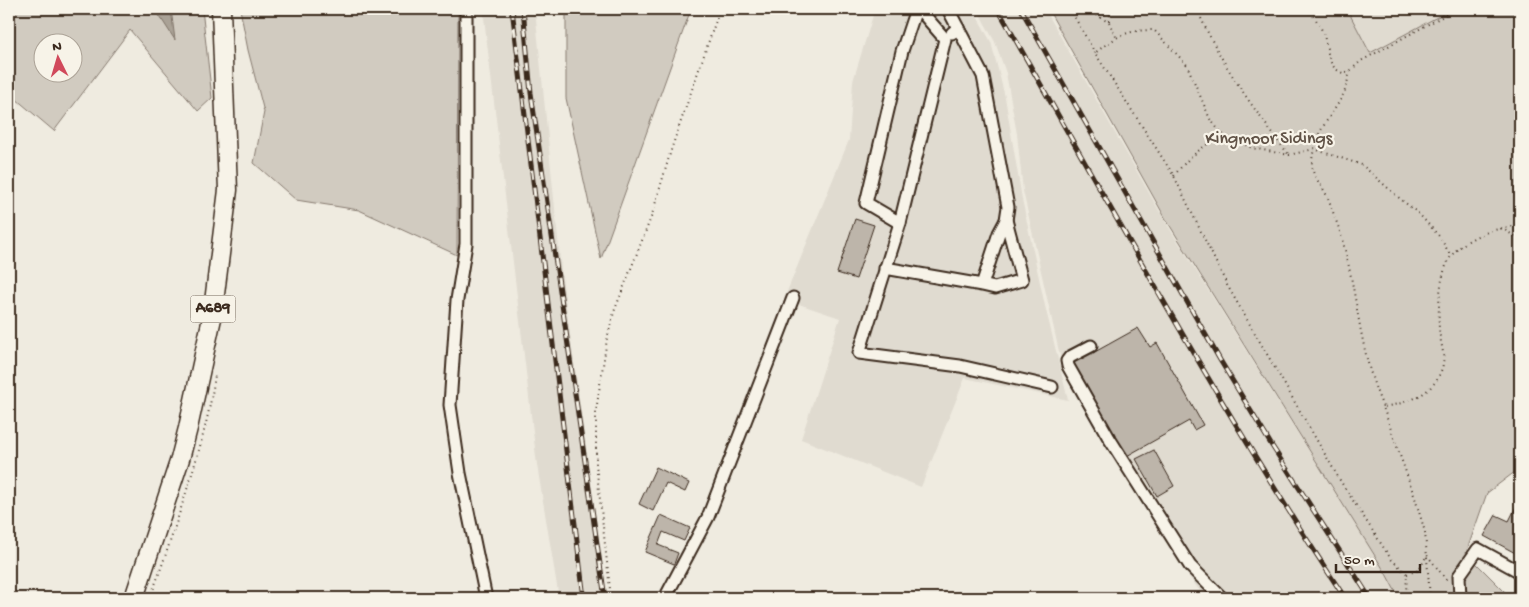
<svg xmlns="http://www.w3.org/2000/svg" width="1529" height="607" font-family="'Gochi Hand',sans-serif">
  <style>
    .built { fill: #e0dbd0 }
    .green { fill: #d1cbc0; stroke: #867a6f; fill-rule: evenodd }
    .water { fill: #aaa296; stroke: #7e7266 }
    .building { fill: #bdb5aa; stroke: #3b2a1e }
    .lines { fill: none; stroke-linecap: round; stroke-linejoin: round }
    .minor-casing { stroke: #3b2a1e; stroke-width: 15 }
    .highway-casing { stroke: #3b2a1e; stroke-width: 21 }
    .path { stroke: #3b2a1e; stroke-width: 2; stroke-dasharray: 1 4; stroke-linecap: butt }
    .minor { stroke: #f7f3e8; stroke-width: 11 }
    .highway { stroke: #f7f3e8; stroke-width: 18 }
    .rail-casing { stroke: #3b2a1e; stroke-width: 5 }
    .rail { stroke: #f7f3e8; stroke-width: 3; stroke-dasharray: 9; stroke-linecap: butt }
    .labels { text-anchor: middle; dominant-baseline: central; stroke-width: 4.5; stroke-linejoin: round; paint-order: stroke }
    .shield { fill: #f7f3e8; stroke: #73665b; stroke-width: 1 }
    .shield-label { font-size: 16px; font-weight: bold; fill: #3b2a1e }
    .park-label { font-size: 18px; fill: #605246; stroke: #f7f3e8 }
  </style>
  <rect width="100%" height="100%" fill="#efebe0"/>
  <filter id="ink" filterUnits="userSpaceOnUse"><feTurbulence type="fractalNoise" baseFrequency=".02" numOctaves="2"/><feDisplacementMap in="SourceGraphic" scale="10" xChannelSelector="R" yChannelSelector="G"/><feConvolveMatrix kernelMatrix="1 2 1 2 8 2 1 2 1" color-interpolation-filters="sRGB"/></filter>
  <g filter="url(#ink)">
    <g class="built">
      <polygon points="483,9 535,9 561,269 607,598 559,598 537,465"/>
      <polygon points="875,9 973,9 991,42 1005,97 1022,199 1045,306 1068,400 965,378 921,487 801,439 840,318 784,299 849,140 853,81"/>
      <polygon points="977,9 1045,9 1165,221 1385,572 1399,598 1205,598 1186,572 1122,467 1060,356 1023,191 1017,134 1006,73 995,42"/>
      <polygon points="1347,9 1452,9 1370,53"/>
    </g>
    <g class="green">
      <path d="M9,9H202L212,98L198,111L130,30L54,131L9,93ZM42,42H72V72H42Z"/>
      <polygon points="240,9 458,9 457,255 359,210 296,200 254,163 264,112 248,50"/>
      <polygon points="566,9 691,9 601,259 566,98"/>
      <polygon points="1048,9 1347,9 1370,53 1452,9 1520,9 1520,468 1487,493 1466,553 1511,598 1399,598 1385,572 1167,221"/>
    </g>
    <polygon class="water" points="155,9 171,9 175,40"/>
    <g class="building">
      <polygon points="855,219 874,225 856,279 837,273"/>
      <polygon points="1138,328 1150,347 1157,343 1203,425 1194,430 1189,421 1125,457 1070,358 1090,347 1093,353"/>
      <polygon points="1154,450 1174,486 1157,496 1136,459"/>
      <polygon points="656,467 689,483 685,492 666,483 653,511 639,504"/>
      <polygon points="1520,499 1520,528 1518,532 1520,533 1520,551 1519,555 1484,536 1496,515 1509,521"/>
      <polygon points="661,515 690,528 684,541 663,532 658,545 678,553 674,564 645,552"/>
    </g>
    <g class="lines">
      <g class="minor-casing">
        <g id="minor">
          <polyline points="466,9 466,244 457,300 450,405 460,473 486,598"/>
          <polyline points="916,9 902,51 866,203 900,223 945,39 919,9"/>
          <polyline points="948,9 958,28 952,33"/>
          <polyline points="958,28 983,76 1008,207 1006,220"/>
          <polyline points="900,223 859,353 960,366 1052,387"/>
          <polyline points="885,268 982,285 995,288 1022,280 1006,220 999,233 982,285"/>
          <polyline points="1091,346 1070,357 1067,361 1068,366 1109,438 1190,566 1222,598"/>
          <polyline points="665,598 708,517 793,298"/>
          <polyline points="1460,598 1459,576 1478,549 1520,572"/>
        </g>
      </g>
      <g class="highway-casing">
        <polyline id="highway" points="134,598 180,459 188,428 212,318 228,190 221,9"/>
      </g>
      <g class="path">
        <polyline points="1070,9 1095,53"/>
        <polyline points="1082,9 1109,22 1116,37"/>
        <path d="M1197,9C1219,61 1254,110 1289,155"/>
        <path d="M1306,9C1314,15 1321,26 1324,36C1329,50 1326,67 1343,73L1350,71L1361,61L1456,9"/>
        <polyline points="1109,21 1111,9"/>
        <path d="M1350,71C1348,78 1347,86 1344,93C1335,112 1318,128 1314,149C1308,175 1316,175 1326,194C1331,203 1333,214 1337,223C1358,283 1357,349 1383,407"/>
        <path d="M1174,176C1187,158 1204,146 1222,134"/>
        <polyline points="1501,228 1520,239"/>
        <polyline points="1407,574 1419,570 1427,555 1448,582"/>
        <path d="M150,598C162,567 172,536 182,505C196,462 209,420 215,375"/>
        <polyline points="611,598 596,464 596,411 607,339 614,312 652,215 672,147 720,9"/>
        <path d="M1408,598L1406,593L1407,574L1391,559L1341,482L1227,285L1174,176L1095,53C1117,36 1125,30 1154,30L1187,65L1210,119L1222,134L1252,148L1289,155L1314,149L1362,165L1398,197L1419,214L1439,236L1451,256"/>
        <path d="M1430,598L1425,532L1415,498L1383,407C1406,403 1432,396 1441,371C1447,357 1440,343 1439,329C1438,310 1439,271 1452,255C1469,235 1495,228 1520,226"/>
      </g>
      <use href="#minor" class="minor"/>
      <use href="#highway" class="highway"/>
      <g class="rail-casing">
        <g id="rail">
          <polyline points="512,9 584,598"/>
          <polyline points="523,9 531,93 605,598"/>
          <path d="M998,9C1111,207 1219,408 1345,598"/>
          <polyline points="1021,9 1220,360 1272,446 1370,598"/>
        </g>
      </g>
      <use href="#rail" class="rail"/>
    </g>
  </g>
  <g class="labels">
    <rect class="shield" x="190.5" y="295.5" width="45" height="27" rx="4"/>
    <g class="shield-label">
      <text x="213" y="309">A689</text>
    </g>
    <g class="park-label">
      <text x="1269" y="139">Kingmoor Sidings</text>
    </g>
  </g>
  <rect width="1529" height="607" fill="none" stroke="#f7f3e8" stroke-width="30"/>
  <rect x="15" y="15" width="1499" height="577" fill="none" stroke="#3b2a1e" stroke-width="2" filter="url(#ink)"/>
  <g transform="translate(58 58) rotate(355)"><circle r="24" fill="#f7f3e8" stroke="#aca397"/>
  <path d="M0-4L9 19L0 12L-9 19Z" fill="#d1495b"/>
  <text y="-8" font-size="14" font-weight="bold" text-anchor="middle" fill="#3b2a1e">N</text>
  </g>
  <path d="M1336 564v8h84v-8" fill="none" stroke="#3b2a1e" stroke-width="2.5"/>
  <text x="1344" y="564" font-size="15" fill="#3b2a1e" stroke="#f7f3e8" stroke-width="4" paint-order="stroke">50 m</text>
</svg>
